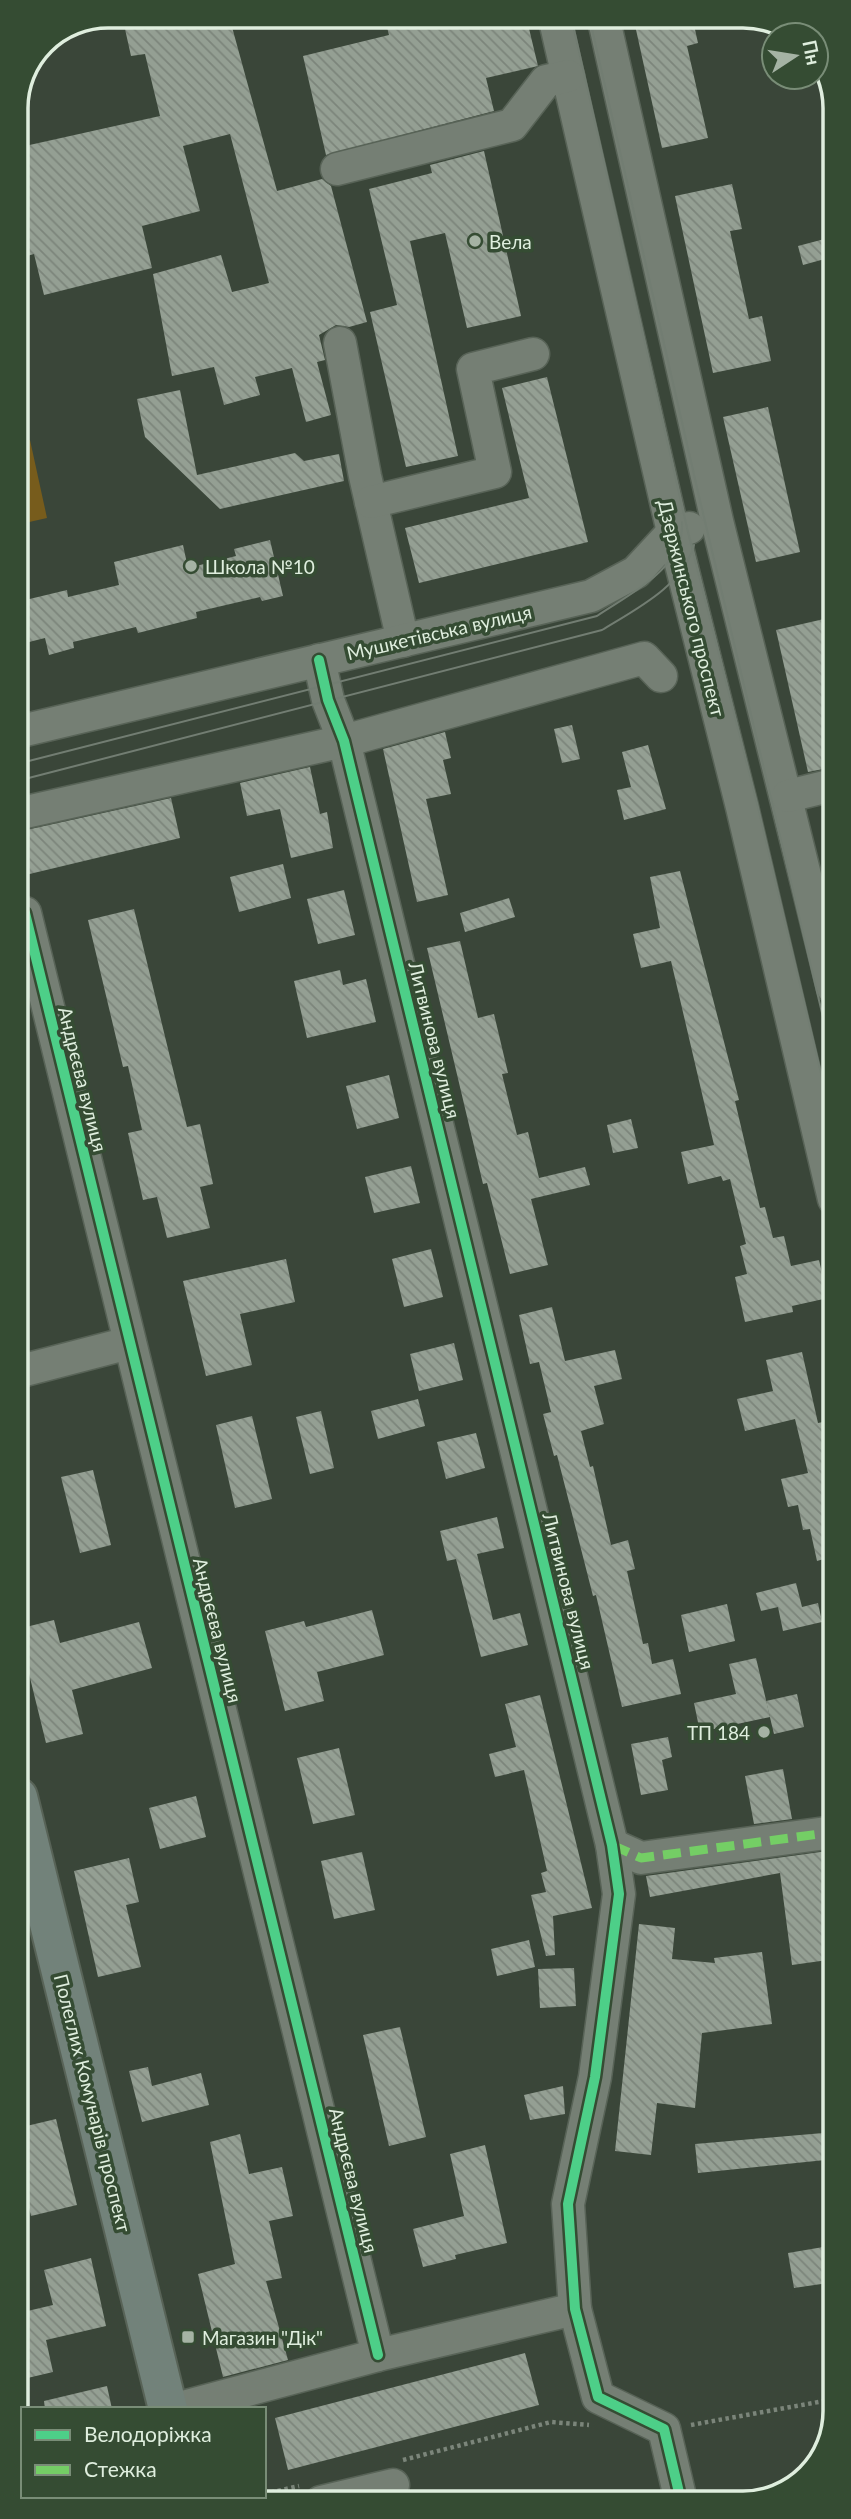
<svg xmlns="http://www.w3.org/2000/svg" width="851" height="2519" font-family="Lato,sans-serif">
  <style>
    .grass { fill: #775c1c }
    .building { fill: url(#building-back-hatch) }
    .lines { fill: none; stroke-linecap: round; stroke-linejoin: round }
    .minor-casing { stroke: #586357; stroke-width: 35 }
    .major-casing { stroke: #586357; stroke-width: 42 }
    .path { stroke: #7b857a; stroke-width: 4.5; stroke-dasharray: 3.5 3.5; stroke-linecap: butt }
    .minor { stroke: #757f74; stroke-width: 32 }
    .major { stroke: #72827a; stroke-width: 38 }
    .tram { stroke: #727d72; stroke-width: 2 }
    .quiet { stroke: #74ce65; stroke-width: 9; stroke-dasharray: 18 9; stroke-linecap: butt }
    .cycleway-casing { stroke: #354c33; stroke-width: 15 }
    .cycleway { stroke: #4dcf88; stroke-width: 10 }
    .poi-dot { fill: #a5b3a4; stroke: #354c33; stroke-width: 2.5 }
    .labels { text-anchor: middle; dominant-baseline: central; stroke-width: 7; stroke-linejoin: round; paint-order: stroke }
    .poi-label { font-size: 19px; fill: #dfeede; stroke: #354c33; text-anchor: start }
    .street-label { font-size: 19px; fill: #dfeede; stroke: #354c33 }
    .rim { fill: none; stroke: #dfeede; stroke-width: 3.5 }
  </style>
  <defs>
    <pattern id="building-back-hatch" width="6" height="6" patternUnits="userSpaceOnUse" patternTransform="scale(1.75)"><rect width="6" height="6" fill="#949f93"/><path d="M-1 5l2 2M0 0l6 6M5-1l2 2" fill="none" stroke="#7c857b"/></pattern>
  </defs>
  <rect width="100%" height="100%" fill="#3a4639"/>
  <polygon class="grass" points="30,440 47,518 16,525 16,443"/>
  <g class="building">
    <polygon points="186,16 229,16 277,191 322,179 331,186 367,322 349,327 336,325 319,335 325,360 317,362 331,415 306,422 292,368 255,377 260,395 224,405 214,367 172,376 153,274 221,255 232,292 269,283 230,134 183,146 200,211 142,226 152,268 44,295 34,254 16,259 16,221 26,218 16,173 16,148 160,116 145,54 131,56 125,29"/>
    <polygon points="384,16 526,16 538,66 486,78 494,111 326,155 303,56 389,35"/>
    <polygon points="633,16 692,16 698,43 687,46 708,138 662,148"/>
    <polygon points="484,151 521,316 467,328 445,233 410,241 458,456 406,467 370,312 397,305 369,189 432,173 430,165"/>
    <polygon points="732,184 742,229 730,231 749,319 762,316 771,361 713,373 675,196"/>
    <polygon points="832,237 832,257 803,265 798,246"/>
    <polygon points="547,377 588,542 419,583 405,528 529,498 502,388"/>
    <polygon points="180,390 197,475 295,453 304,461 339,454 344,481 220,509 145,437 137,399"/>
    <polygon points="768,407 800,552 756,562 723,417"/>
    <polygon points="270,540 283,596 262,601 260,597 196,612 197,618 138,633 136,627 73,642 74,648 49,655 45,638 17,645 17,602 67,590 68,597 119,585 114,562 183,545 188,568 236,556 234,549"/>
    <polygon points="824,619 833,661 833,767 808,772 776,630"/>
    <polygon points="572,725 580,759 562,763 554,729"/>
    <polygon points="445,732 451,758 443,760 451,794 426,799 448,895 417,902 383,749"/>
    <polygon points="648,745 666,809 624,820 617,790 631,787 622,752"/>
    <polygon points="310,767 320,814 327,812 333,848 291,858 280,809 247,816 240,783"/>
    <polygon points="171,798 180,838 17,877 17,832"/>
    <polygon points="283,864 291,898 239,912 230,877"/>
    <polygon points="680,871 739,1100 735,1101 760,1208 765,1207 773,1238 784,1236 791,1266 819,1260 828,1298 792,1306 793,1312 745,1322 735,1277 747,1274 740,1246 746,1244 730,1179 723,1181 721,1176 688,1184 681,1152 714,1145 671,961 641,968 633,934 660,928 650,877"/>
    <polygon points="344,890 355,935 318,944 307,899"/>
    <polygon points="509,898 515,917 465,932 460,913"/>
    <polygon points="134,909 187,1127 200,1124 213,1184 200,1187 210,1228 167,1238 157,1197 143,1200 128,1133 142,1130 128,1066 123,1067 88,920"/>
    <polygon points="460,941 478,1018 494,1014 508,1073 502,1074 517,1135 528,1132 539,1178 585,1167 590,1185 531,1199 548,1265 510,1274 487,1183 483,1184 427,948"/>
    <polygon points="340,970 343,985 366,979 376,1022 307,1038 294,981"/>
    <polygon points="389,1075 399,1118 357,1129 346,1086"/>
    <polygon points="631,1119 638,1148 613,1153 607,1125"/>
    <polygon points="411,1166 420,1203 374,1213 365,1177"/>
    <polygon points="431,1249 443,1297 404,1307 392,1259"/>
    <polygon points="286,1259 295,1302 240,1314 252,1365 206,1376 183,1281"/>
    <polygon points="552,1307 565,1361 615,1350 622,1379 594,1386 604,1424 581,1431 590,1467 593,1466 611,1545 628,1540 635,1569 627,1571 643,1644 648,1643 652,1664 673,1659 681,1694 622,1707 596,1595 593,1596 557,1455 554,1456 543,1414 551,1412 539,1362 530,1364 519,1315"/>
    <polygon points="454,1343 463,1380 419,1391 410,1354"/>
    <polygon points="802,1352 818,1423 828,1421 834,1447 834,1556 817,1561 810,1529 803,1530 798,1505 788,1507 781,1479 808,1473 795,1419 745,1431 737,1399 773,1391 766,1360"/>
    <polygon points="418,1399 425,1426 378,1439 371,1411"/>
    <polygon points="321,1411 334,1468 310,1474 296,1417"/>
    <polygon points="252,1416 272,1499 235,1508 216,1425"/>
    <polygon points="476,1433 485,1468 446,1479 437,1442"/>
    <polygon points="93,1470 111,1545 80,1553 61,1477"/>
    <polygon points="497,1517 504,1548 477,1554 493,1620 520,1613 528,1645 481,1657 456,1559 447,1561 440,1531"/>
    <polygon points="796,1583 802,1607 818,1603 822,1622 783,1631 778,1607 761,1611 756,1593"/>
    <polygon points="727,1604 735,1641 689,1652 681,1615"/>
    <polygon points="372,1610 384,1655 317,1672 324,1701 285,1711 265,1631 304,1621 306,1627"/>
    <polygon points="54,1620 60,1643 139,1622 152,1668 72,1690 83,1734 46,1743 18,1629"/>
    <polygon points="756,1658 770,1717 700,1732 694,1703 736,1694 729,1664"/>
    <polygon points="797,1694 804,1727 774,1734 766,1701"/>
    <polygon points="540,1695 592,1908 553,1916 555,1955 546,1956 531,1895 546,1892 541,1873 547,1871 524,1770 495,1777 489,1754 516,1747 505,1704"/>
    <polygon points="668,1737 672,1757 662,1760 668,1790 641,1795 631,1744"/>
    <polygon points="339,1748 355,1815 313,1824 297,1758"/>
    <polygon points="783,1769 792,1819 754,1824 745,1776"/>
    <polygon points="196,1796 206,1837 160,1849 149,1808"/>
    <polygon points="835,1850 835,1959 792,1965 780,1873 650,1897 646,1876"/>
    <polygon points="362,1852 375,1910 334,1919 321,1861"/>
    <polygon points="129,1858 139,1902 126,1905 141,1967 98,1977 74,1871"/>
    <polygon points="639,1924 675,1928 672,1959 715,1963 714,1958 762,1952 772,2024 702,2033 695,2108 657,2103 651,2155 615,2151"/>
    <polygon points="529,1940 535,1967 497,1976 491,1949"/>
    <polygon points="574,1968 576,2006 540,2008 538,1969"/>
    <polygon points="400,2027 426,2137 389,2146 363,2035"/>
    <polygon points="148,2067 152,2086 201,2073 209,2105 142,2122 129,2071"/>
    <polygon points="563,2086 565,2114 530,2120 524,2095"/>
    <polygon points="56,2119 77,2205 31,2216 18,2163 18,2128"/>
    <polygon points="835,2132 835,2159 698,2173 695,2144"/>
    <polygon points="240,2134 249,2174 282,2167 293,2216 269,2221 282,2278 266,2281 288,2360 223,2377 198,2274 235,2264 210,2142"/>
    <polygon points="485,2145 507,2243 455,2255 456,2259 423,2267 413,2229 464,2216 450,2154"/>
    <polygon points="835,2245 835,2282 794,2288 788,2253"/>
    <polygon points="91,2258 106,2326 46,2340 53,2372 19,2380 19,2313 53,2305 44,2270"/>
    <polygon points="525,2353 539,2405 288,2470 275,2418"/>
    <polygon points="107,2386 112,2409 45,2409 44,2401"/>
  </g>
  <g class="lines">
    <g class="minor-casing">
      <g id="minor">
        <polyline points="554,16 673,532 742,807 834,1199"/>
        <polyline points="603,16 717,521 833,988"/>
        <polyline points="337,169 512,125 546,81 568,76"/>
        <polyline points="340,343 365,476 403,641"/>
        <polyline points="371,502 495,472 473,369 533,354"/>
        <polyline points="319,660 328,700 344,741 612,1845 619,1894 595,2077 568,2204 575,2309 598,2397 664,2429 681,2501"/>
        <polyline points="17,732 591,596 636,572 673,532 689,528"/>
        <polyline points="788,796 833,785"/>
        <polyline points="17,814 344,741 644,658 661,676"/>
        <polyline points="25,913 378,2355"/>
        <polyline points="17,1372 129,1343"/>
        <polyline points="612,1845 641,1858 834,1832"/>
        <polyline points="176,2409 378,2355 575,2309"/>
        <polyline points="321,2502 393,2485"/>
      </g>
    </g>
    <g class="major-casing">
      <g id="major">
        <polyline points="18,1797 168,2409"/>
        <polyline points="190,2496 192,2503"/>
      </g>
    </g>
    <g class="path">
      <polyline points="691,2425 835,2399"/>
      <polyline points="403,2460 551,2422 589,2425"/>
      <polyline points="264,2494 299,2486"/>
      <polyline points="242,2496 256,2496"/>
    </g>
    <use href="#minor" class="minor"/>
    <use href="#major" class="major"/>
    <g class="tram">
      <polyline points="571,16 687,528 757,803 834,1128"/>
      <polyline points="589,16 698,492 833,1059"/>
      <path d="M17,764L597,616C631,593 685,568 682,522"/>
      <path d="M17,781L602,630C636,609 683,586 694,545"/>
    </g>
    <polyline class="quiet" points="612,1845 641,1858 834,1832"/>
    <g class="cycleway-casing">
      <g id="cycleway">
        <polyline points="319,660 328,700 344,741 612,1845 619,1894 595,2077 568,2204 575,2309 598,2397 664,2429 681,2501"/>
        <polyline points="25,913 378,2355"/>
      </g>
    </g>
    <use href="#cycleway" class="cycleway"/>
  </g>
  <g class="poi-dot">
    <circle cx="475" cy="241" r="7"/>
    <circle cx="191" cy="566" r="7"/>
    <circle cx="764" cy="1732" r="7"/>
    <rect x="181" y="2330" width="14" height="14" rx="3.5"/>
  </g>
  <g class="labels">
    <g class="poi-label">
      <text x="489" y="241">Вела</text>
      <text x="205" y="566">Школа №10</text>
      <text x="750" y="1732" text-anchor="end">ТП 184</text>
      <text x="202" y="2337">Магазин "Дік"</text>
    </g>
    <g class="street-label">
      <text transform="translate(692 608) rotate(76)">Дзержинського проспект</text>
      <text transform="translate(439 632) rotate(-13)">Мушкетівська вулиця</text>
      <text transform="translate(435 1040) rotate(76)">Литвинова вулиця</text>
      <text transform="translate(83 1079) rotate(76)">Андрєєва вулиця</text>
      <text transform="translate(569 1591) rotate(76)">Литвинова вулиця</text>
      <text transform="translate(218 1630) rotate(76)">Андрєєва вулиця</text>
      <text transform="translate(93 2103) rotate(76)">Полеглих Комунарів проспект</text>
      <text transform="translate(354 2180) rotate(76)">Андрєєва вулиця</text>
    </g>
  </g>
  <path d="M0 0H851V2519H0ZM108 28H743A80 80 0 0 1 823 108V2411A80 80 0 0 1 743 2491H108A80 80 0 0 1 28 2411V108A80 80 0 0 1 108 28Z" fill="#354c33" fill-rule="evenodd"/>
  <path class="rim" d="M108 28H743A80 80 0 0 1 823 108V2411A80 80 0 0 1 743 2491H108A80 80 0 0 1 28 2411V108A80 80 0 0 1 108 28Z"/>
  <rect x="21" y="2407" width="245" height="91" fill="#354c33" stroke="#798d77" stroke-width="2"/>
  <rect x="35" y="2430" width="35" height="10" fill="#4dcf88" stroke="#798d77" stroke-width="2"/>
  <text x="84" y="2442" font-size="21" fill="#dfeede">Велодоріжка</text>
  <rect x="35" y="2465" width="35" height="10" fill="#74ce65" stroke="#798d77" stroke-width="2"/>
  <text x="84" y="2477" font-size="21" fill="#dfeede">Стежка</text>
  <g transform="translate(795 56) rotate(78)"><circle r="33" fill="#354c33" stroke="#798d77" stroke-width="2"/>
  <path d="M0-5L12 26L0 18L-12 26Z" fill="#a5b3a4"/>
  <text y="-10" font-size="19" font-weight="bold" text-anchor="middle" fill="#dfeede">Пн</text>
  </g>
</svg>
